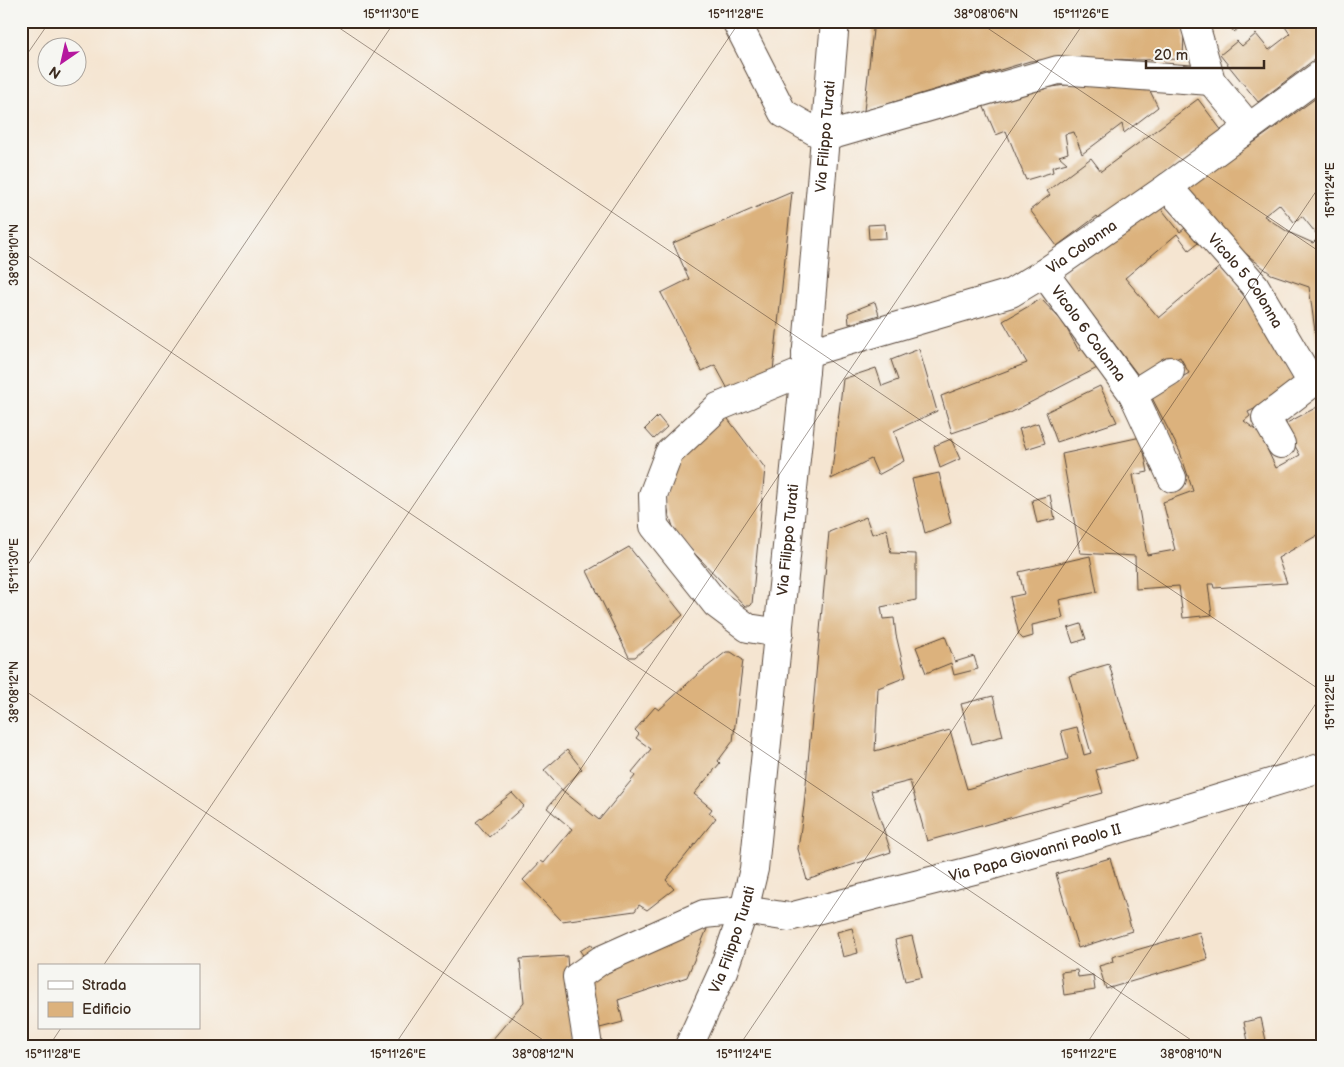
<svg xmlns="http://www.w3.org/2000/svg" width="1344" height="1067" font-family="'Balsamiq Sans',sans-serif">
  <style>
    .building { fill: #dcb27d; fill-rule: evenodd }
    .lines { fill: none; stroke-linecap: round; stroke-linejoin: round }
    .minor-casing { stroke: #574639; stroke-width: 30 }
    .tertiary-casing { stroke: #574639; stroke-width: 30 }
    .minor { stroke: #fff; stroke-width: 28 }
    .tertiary { stroke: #fff; stroke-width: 28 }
    .ticks { fill: none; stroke: #3b2a1e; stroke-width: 1; stroke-opacity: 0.45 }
    .labels { text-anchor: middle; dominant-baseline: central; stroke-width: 5; stroke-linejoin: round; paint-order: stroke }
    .street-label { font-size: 15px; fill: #3b2a1e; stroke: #f6f6f2 }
    .neatline { fill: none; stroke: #3b2a1e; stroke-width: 2 }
    .ticks-label { font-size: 12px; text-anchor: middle; fill: #3b2a1e }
  </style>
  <rect width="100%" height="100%" fill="#f6f6f2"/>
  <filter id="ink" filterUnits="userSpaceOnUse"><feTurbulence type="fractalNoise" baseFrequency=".02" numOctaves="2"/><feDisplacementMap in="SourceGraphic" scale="10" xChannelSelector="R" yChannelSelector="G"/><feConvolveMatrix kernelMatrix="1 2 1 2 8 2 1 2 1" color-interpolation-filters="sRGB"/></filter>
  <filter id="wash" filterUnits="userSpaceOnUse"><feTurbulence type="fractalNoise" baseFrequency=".0096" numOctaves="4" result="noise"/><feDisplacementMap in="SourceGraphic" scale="20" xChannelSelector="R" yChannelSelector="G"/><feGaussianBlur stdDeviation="1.12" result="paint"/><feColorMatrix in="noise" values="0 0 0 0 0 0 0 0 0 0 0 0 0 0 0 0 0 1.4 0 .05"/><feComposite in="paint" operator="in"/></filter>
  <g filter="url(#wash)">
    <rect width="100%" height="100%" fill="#f5e5d1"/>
    <g id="blocks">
      <g class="building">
        <polygon points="874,21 1179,21 1184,33 1183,59 1135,60 1069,58 1030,61 864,111"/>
        <polygon points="1226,21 1247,21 1234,32"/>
        <polygon points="1281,21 1323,21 1323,53 1258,102 1220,55 1237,41 1242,46 1256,34 1269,50 1290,34"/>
        <polygon points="1144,79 1158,107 1124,133 1122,124 1082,154 1074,132 1065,134 1068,153 1059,156 1067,163 1052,167 1053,172 1026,180 1006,131 996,135 983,105 1031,90 1100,80"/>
        <path d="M1323,93V365L1320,367L1309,287L1271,274L1229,240L1183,189L1259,139ZM1279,204L1294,222L1302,216L1319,237L1313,243L1288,232L1264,216Z"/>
        <polygon points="1198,99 1222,131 1101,221 1097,216 1057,246 1030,210 1050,195 1047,191 1091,158 1101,171"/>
        <polygon points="792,192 773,371 729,391 715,365 702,371 661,293 689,279 673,243"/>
        <polygon points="1159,206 1180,232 1189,225 1202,240 1189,250 1177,234 1125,278 1159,318 1222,265 1253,308 1299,387 1248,412 1250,416 1244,421 1259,432 1276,468 1300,455 1283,425 1323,404 1323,532 1278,558 1287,583 1214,588 1213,584 1208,584 1212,615 1183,618 1179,586 1136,589 1135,556 1080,553 1062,454 1141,437 1148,472 1133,475 1147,555 1175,550 1163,502 1193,491 1180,452 1151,396 1189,373 1180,357 1138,375 1065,279 1067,270"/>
        <polygon points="885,224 886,238 869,239 868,225"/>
        <polygon points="1041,299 1063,322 1079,351 1089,346 1101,366 1010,413 952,433 941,396 1027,363 1003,321"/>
        <polygon points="875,302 879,315 849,324 848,313"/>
        <polygon points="919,349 937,411 894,431 904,461 878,475 871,459 831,479 843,379 876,368 882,386 898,380 891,360"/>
        <polygon points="1100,386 1117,422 1057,442 1046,412"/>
        <polygon points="725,415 765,468 752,604 750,606 745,606 675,533 664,499 677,460"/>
        <polygon points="658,416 667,427 654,439 645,429"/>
        <polygon points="1038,423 1045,443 1026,449 1019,429"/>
        <polygon points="951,439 960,459 940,468 934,446"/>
        <polygon points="939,473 951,523 925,533 912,479"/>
        <polygon points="1050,495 1055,519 1037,523 1032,500"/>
        <polygon points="866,517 872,534 887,529 891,553 916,554 916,600 881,607 883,619 894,618 896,635 906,677 878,688 875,751 950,730 967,789 1068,759 1061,731 1077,727 1084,755 1091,753 1069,676 1109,664 1137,759 1096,770 1103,793 1024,814 927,841 910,781 871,791 891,852 807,880 798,849 804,806 829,532"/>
        <polygon points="629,547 683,615 635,657 629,657 587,571"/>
        <polygon points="1090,556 1097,592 1059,600 1063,618 1032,625 1033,636 1023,639 1019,635 1010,597 1024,594 1019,572"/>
        <polygon points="1081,624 1086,639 1073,643 1068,628"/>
        <polygon points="945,636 955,662 974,656 978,669 954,675 951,663 926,673 916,647"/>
        <polygon points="726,652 731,652 743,660 733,741 718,761 720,763 694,794 712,809 709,813 716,818 666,880 674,889 647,910 639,905 635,911 562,921 523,880 541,861 544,863 572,829 547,808 562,790 599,820 635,776 632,772 651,749 636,738 639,734 635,730 655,707 659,710 699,673"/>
        <polygon points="993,696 1003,736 972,744 961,704"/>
        <polygon points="567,750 582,769 562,790 544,770"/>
        <polygon points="512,793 524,806 489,837 476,822"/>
        <polygon points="1110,858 1132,931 1078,948 1056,874"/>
        <polygon points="705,927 707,929 687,977 618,1000 623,1022 596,1029 585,977"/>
        <polygon points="852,928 858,953 843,957 837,932"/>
        <polygon points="1199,932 1208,959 1106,989 1099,966 1113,962 1112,957"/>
        <polygon points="912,936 922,977 905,981 895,940"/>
        <polygon points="591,944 598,955 588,962 580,951"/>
        <polygon points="567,956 573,1046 487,1046 524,1002 520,959"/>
        <polygon points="1077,970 1078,977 1093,975 1095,990 1064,995 1061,972"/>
        <polygon points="1261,1018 1267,1045 1249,1046 1244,1022"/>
      </g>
    </g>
  </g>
  <g filter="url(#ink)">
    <use href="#blocks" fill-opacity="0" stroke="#574639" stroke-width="1"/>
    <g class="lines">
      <g class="minor-casing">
        <g id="minor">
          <polyline points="736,21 783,113 825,137 1058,70 1211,81"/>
          <polyline points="1194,21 1211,81 1249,127"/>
          <path id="s1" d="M1168,187L1255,286L1312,383"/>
          <path id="s2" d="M1044,273L1133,394L1172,478"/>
          <path id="s3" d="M806,353L1011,293L1044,273L1168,187L1323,73"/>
          <polyline points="1133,394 1170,371"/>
          <polyline points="1281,444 1266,418 1312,383 1323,378"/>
          <polyline points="779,633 748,628 716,604 654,526 653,495 669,453 718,407 805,371"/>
          <path id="s4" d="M588,1046L577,977L601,960L704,914L744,910L789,917L982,868L1143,822L1323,767"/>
        </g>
      </g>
      <g class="tertiary-casing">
        <g id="tertiary">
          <path id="s5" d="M689,1046L723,971L744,910L754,869L805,371L835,21"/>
        </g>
      </g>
      <use href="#minor" class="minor"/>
      <use href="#tertiary" class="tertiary"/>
    </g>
  </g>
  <path class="ticks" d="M329,21L1323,692M977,21L1323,254M21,63L50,21M21,251L1200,1046M21,575L395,21M21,688L552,1046M103,966L740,21M49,1046L61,1028M394,1046L1085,21M739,1046L1323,181M1085,1046L1323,693"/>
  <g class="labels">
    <g class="street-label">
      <text stroke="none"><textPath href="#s5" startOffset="925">Via Filippo Turati</textPath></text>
      <text stroke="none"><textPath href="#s3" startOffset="298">Via Colonna</textPath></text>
      <text stroke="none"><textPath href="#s1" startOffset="122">Vicolo 5 Colonna</textPath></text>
      <text stroke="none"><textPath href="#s2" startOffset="75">Vicolo 6 Colonna</textPath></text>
      <text stroke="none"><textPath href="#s5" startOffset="520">Via Filippo Turati</textPath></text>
      <text stroke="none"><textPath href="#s4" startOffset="552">Via Papa Giovanni Paolo II</textPath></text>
      <text stroke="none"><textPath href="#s5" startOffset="115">Via Filippo Turati</textPath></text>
    </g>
  </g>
  <rect width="1344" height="1067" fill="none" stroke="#f6f6f2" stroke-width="55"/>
  <rect x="38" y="964" width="162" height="65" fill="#f6f6f2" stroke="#aba49d"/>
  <rect x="48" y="981" width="25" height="8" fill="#ffffff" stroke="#aba49d"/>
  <text x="82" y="990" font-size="15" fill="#3b2a1e">Strada</text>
  <rect x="48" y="1002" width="25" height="15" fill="#dcb27d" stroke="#aba49d"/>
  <text x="82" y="1014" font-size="15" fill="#3b2a1e">Edificio</text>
  <g transform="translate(62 62) rotate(214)"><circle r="24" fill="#f6f6f2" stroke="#aba49d"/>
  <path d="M0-4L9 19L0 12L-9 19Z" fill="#b5179e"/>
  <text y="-8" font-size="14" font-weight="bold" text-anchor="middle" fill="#3b2a1e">N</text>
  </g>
  <path d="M1146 60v8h118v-8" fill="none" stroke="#3b2a1e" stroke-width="2.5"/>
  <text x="1154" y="60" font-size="15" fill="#3b2a1e" stroke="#f6f6f2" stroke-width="4" paint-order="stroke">20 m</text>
  <rect x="28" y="28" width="1288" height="1012" class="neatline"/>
  <g class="ticks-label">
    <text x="391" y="18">15°11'30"E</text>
    <text x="736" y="18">15°11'28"E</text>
    <text x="986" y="18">38°08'06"N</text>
    <text x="1081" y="18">15°11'26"E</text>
    <text transform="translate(1330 190) rotate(-90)" y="4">15°11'24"E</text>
    <text transform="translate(14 255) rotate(-90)" y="4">38°08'10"N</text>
    <text transform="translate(14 566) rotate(-90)" y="4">15°11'30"E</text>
    <text transform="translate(14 692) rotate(-90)" y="4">38°08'12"N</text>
    <text transform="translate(1330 702) rotate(-90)" y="4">15°11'22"E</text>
    <text x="53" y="1058">15°11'28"E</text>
    <text x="398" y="1058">15°11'26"E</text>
    <text x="543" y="1058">38°08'12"N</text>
    <text x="744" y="1058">15°11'24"E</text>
    <text x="1089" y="1058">15°11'22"E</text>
    <text x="1191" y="1058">38°08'10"N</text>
  </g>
</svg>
